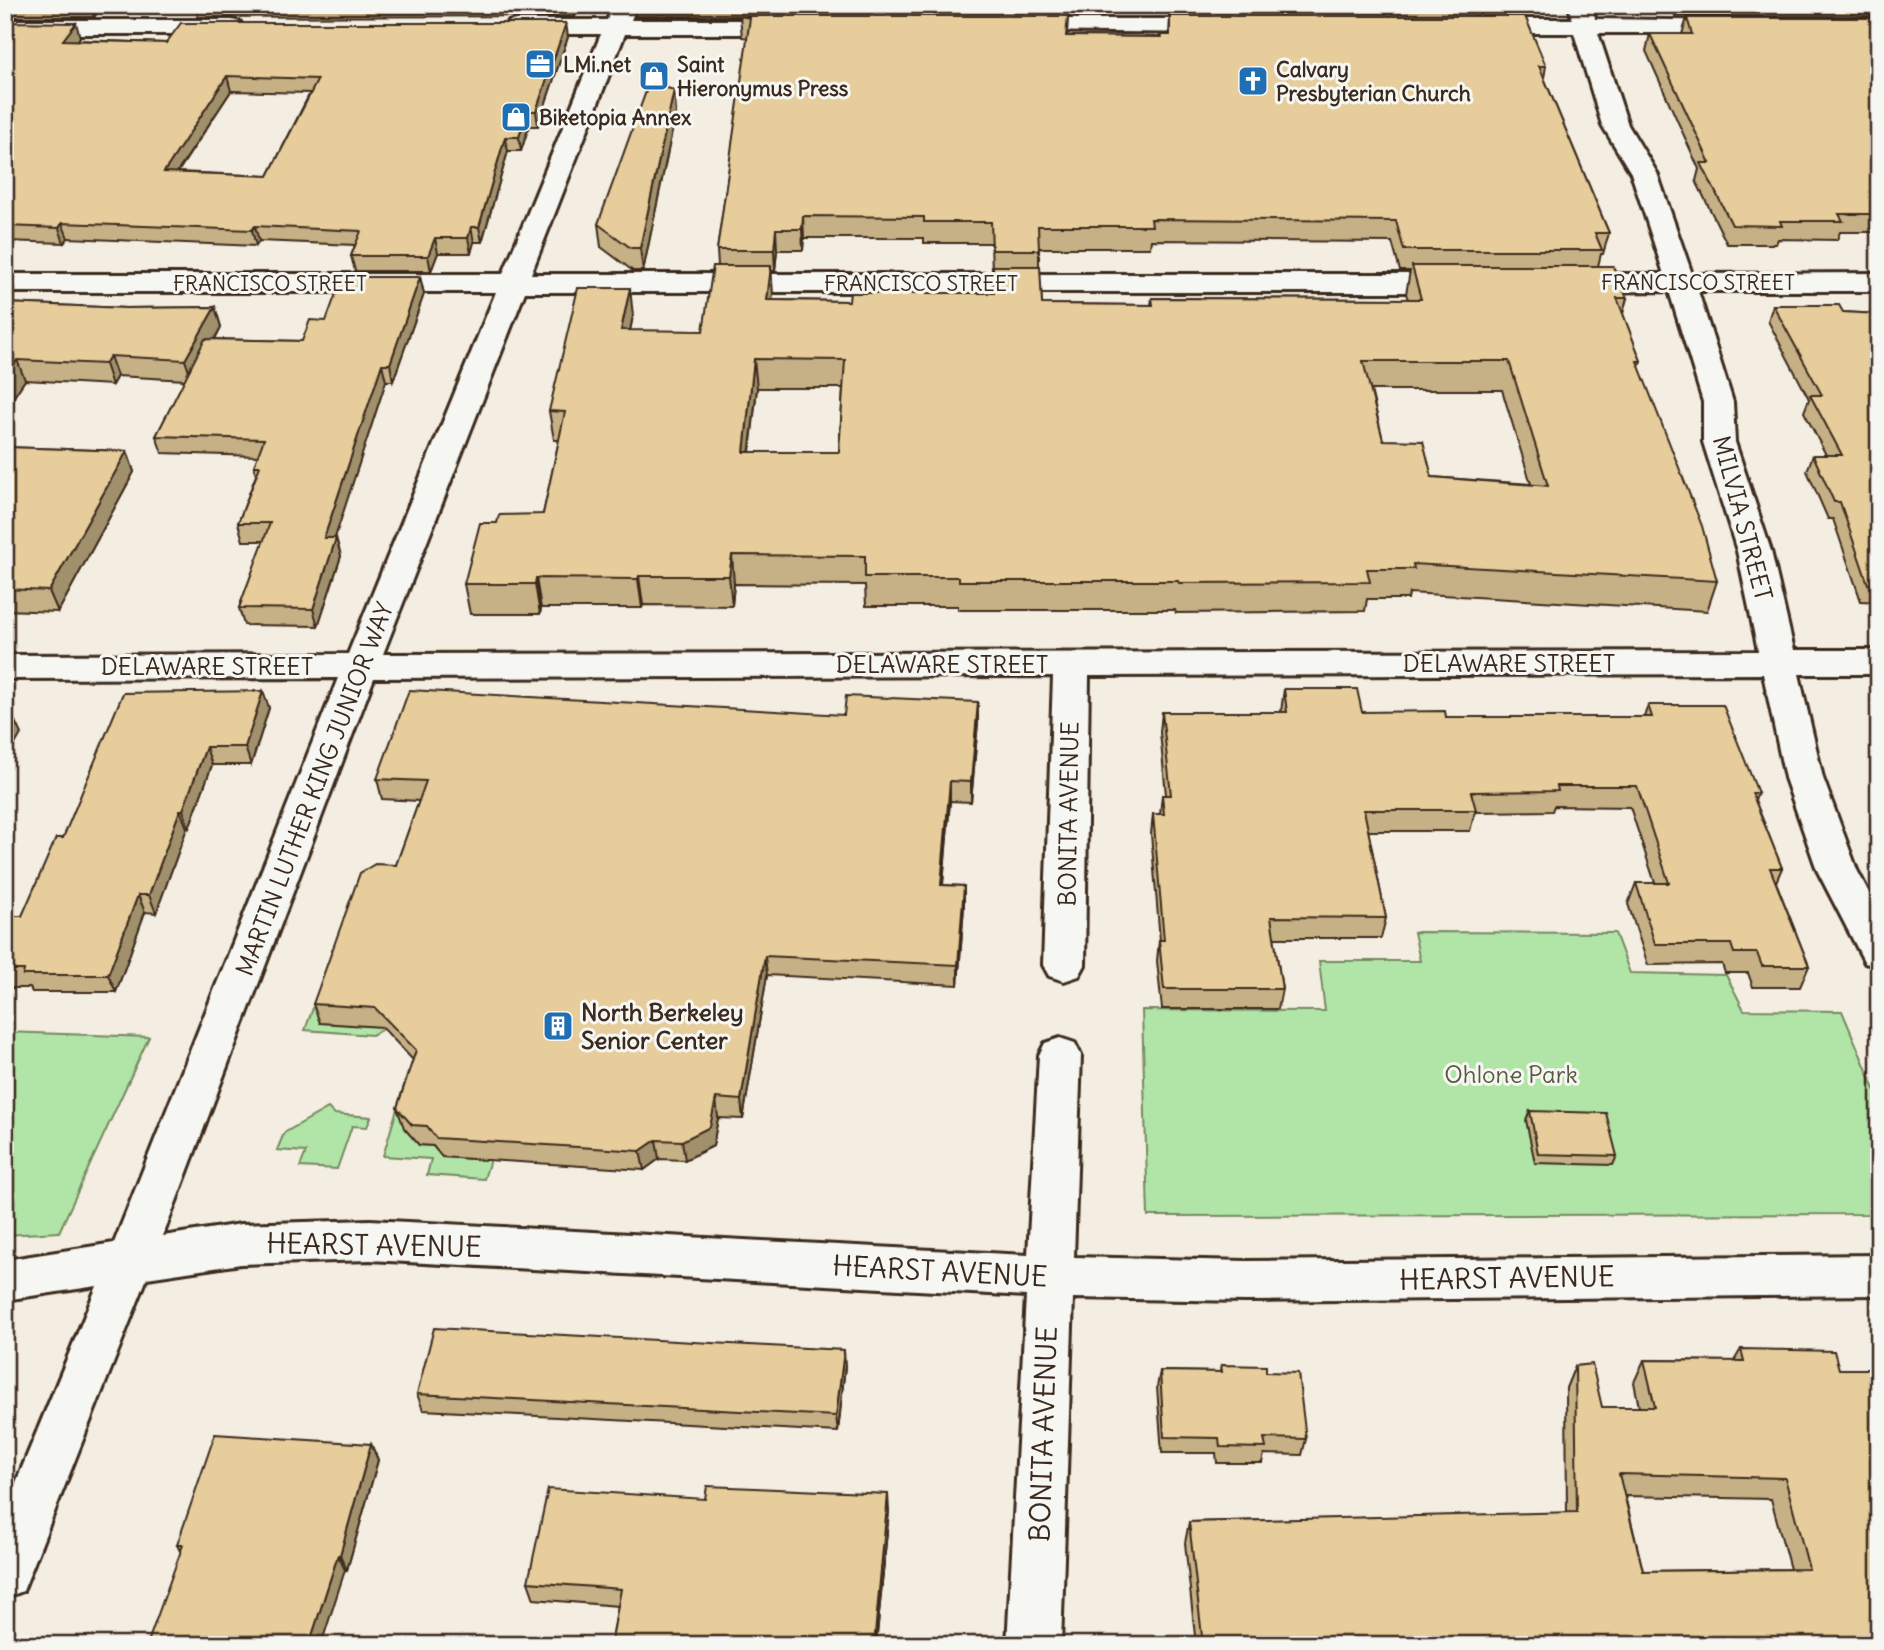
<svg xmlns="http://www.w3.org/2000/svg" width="1884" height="1650" font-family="Delius,sans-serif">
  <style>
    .green { fill: #b1e5a7; stroke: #768862; stroke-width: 2 }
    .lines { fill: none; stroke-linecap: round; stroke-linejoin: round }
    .minor-casing { stroke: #3b2a1e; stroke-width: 6 }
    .minor { fill: #f6f6f2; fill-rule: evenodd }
    .wall { fill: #c6b085; stroke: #3b2a1e; stroke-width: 2; fill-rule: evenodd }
    .shaded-wall { fill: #a1906c; stroke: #3b2a1e; stroke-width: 2 }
    .building { fill: #e6cd9b; stroke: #3b2a1e; stroke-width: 2; fill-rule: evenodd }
    .labels { text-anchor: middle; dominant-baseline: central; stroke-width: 6; stroke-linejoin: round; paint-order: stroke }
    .far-poi-label { font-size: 21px; font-weight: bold; fill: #3b2a1e; stroke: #f6f6f2; text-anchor: start }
    .far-street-label { font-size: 21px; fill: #3b2a1e; stroke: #f6f6f2 }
    .street-label { font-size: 24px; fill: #3b2a1e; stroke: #f6f6f2 }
    .poi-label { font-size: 24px; font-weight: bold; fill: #3b2a1e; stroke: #f6f6f2; text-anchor: start }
    .park-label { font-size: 24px; fill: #585940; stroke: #f6f6f2 }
    .near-street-label { font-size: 28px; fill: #3b2a1e; stroke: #f6f6f2 }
  </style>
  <rect width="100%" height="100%" fill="#f3eee1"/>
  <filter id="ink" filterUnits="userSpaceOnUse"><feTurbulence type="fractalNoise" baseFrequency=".0143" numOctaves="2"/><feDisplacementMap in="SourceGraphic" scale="14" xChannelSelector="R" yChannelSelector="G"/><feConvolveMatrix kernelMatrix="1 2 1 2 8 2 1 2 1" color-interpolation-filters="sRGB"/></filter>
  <g filter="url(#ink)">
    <g class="green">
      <polygon points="1414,932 1615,933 1630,973 1726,975 1744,1010 1842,1011 1879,1099 1879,1214 1148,1216 1142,1010 1325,1011 1319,961 1420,961"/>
      <polygon points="334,950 383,1029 372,1035 305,1030"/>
      <polygon points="5,1032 149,1037 59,1232 5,1235"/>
      <polygon points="418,1066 422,1069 404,1128 419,1145 433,1146 442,1157 490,1160 484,1179 427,1175 431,1159 383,1156 408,1072"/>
      <polygon points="328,1108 334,1114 371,1117 367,1127 352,1126 337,1169 300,1167 306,1152 277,1150 284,1133"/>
    </g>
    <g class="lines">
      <g class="minor-casing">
        <g id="minor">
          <polygon points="613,5 637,5 631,20 792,20 800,22 804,27 800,32 792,34 625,34 531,274 1459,274 1469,277 1473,283 1469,289 1459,292 525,292 383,654 1758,651 1737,551 1703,442 1703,402 1669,291 1568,292 1558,289 1554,283 1558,277 1568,274 1664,274 1631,173 1602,125 1574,33 1478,33 1470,31 1466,26 1470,21 1478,19 1572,19 1569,5 1593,5 1595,19 1745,21 1749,26 1745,31 1737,33 1598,33 1628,125 1657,173 1692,274 1879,273 1879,291 1698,291 1733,402 1735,442 1771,551 1794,650 1879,650 1879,674 1799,674 1823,778 1857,870 1879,912 1879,967 1865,963 1817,870 1785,778 1763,674 1089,676 1085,965 1079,976 1064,981 1049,976 1043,965 1053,676 374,678 163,1236 241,1224 370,1220 1028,1255 1039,1055 1045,1043 1060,1038 1075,1043 1081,1055 1074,1257 1246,1261 1879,1255 1879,1295 1246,1301 1073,1298 1061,1645 1007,1645 1026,1296 370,1260 241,1264 147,1278 23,1591 5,1598 5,1509 97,1286 5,1300 5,1260 114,1243 338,678 5,679 5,655 348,654 496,292 5,292 5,274 503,274 601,34 516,34 508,32 504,27 508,22 516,20 607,20"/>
          <polygon points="1016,19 1222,19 1230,21 1234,26 1230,31 1222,33 1008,31 1004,26 1008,21"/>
          <polygon points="5,20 232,20 240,22 244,27 240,32 232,34 5,34"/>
        </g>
      </g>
      <use href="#minor" class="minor"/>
    </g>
    <g class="wall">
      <polygon points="5,5 103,5 94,17 5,17"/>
      <polygon points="195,5 586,5 575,16 198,17"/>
      <path d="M634,5H1070L1069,16H1068L1067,36L1160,37L1169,35L1170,16H1169V5H1514L1512,16L1546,66L1544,78L1609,233L1603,254H1601L1598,266L1627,298L1623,314L1641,361L1639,367L1717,581L1707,611L1409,593L1408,599H1367L1365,611L1176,613L1175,610H958V606H866L865,585L734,584L732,606L643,605L642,608H541L540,614H470L464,584L497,523L543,514L559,440H554L549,411L633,316L630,331H703L718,266L717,250L748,38L742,37L740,16H822H635ZM804,238H924V243H991L992,271H993L992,293L849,301L772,300L771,271H775L777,250H803ZM1151,240L1392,242L1400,271H1410L1406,294L1408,299L1152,298L1151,305L1042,304L1039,266V248H1150ZM757,388H843L839,452H750ZM1371,390H1502L1531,484L1432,477L1383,440Z"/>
      <polygon points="1671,5 1879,5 1879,16 1675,16"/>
      <polygon points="1687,18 1879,18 1879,232 1840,232 1837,240 1778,239 1776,244 1727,244 1696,181 1699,169 1646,51 1650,34 1682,34"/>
      <path d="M5,22L80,37L77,40L166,43L568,37L538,126H529L521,151H508L482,242H474L471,253H438L431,271H355L351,256L355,245L259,241L256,246L68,238L64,243L5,241ZM231,91L310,93L268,176L178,172Z"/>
      <polygon points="674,90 676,112 643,271 633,271 601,247 598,224"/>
      <polygon points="420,277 424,294 393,381 386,381 334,538 336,538 341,556 318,626 244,625 239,608 264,541 243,541 238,523 256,475 254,466 258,456 162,453 156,436 185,380 117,376 112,385 25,380 5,410 5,303 126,308 215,307 221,327 215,339 302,341 326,321"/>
      <polygon points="1773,305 1843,312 1879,314 1879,602 1861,601 1833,519 1828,519 1807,471 1813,455 1826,455 1804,412 1809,399 1768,321"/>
      <polygon points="5,447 127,451 134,472 58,612 5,610"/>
      <polygon points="1284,689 1362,712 1446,717 1644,717 1648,705 1758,793 1755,800 1782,868 1776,882 1809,966 1800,987 1753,987 1748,973 1725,973 1722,964 1648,965 1628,904 1636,883 1655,883 1630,807 1554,806 1552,811 1475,812 1470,831 1368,831 1386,918 1381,938 1274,938 1282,989 1278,1009 1162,1009 1157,961 1159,940 1160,940 1151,834 1153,814 1160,814 1162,795 1166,795 1160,732 1162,712 1281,712"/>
      <polygon points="263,691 269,708 251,765 212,765 189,828 187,828 156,913 145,912 116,992 32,992 30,988 5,988 5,916 22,916 63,838"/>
      <polygon points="978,702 978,722 971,802 950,801 943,885 964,886 964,906 958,985 767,975 743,1119 718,1118 713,1146 685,1160 659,1159 644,1170 442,1157 433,1146 419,1145 404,1128 397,1108 413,1060 382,1027 320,1023 313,1004 396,865 419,801 382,799 377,779 844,715"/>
      <polygon points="1879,721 1879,744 1874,733"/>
      <polygon points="1530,1111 1617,1156 1613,1165 1535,1163 1526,1120"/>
      <path d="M1741,1349L1839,1369L1879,1645H1196L1185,1543L1189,1522L1567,1513L1566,1388L1575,1366L1602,1407H1639L1634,1382L1644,1360L1734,1361ZM1625,1496L1771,1499L1790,1569L1643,1571Z"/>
      <polygon points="1221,1365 1266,1372 1306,1439 1302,1455 1264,1454 1262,1463 1217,1463 1216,1453 1162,1453 1157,1387 1160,1371 1220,1372"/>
      <polygon points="845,1366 838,1432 423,1410 417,1394"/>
      <polygon points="371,1444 378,1460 347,1570 180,1551 177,1545"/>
      <polygon points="889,1511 876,1645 611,1645 618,1606 534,1599 528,1582"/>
    </g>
    <g class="shaded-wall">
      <polygon points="90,5 103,5 94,17"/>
      <polygon points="574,5 586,5 575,16"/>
      <polygon points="76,23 80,37 68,54 63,40"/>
      <polygon points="566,23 568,37 538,126 536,111"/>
      <polygon points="227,76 231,91 168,186 164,172"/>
      <polygon points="674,90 676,112 643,271 640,248"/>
      <polygon points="527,111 529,126 521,151 519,137"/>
      <polygon points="505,137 508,151 482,242 479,227"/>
      <polygon points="803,216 804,238 803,250 802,229"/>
      <polygon points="62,223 68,238 64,243 59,228"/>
      <polygon points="255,226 259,241 256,246 252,230"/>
      <polygon points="471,227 474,242 471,253 468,238"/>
      <polygon points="776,229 777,250 775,271 774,250"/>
      <polygon points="435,238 438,253 431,271 428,256"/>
      <polygon points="771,266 773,294 769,328 767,300"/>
      <polygon points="420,277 424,294 393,381 390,364"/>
      <polygon points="630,288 633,316 624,359 621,330"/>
      <polygon points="215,307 221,327 192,380 185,360"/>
      <polygon points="110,356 117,376 112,385 105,364"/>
      <polygon points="754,359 757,388 746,481 744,452"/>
      <polygon points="17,360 25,380 5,410 5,378"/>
      <polygon points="382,364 386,381 329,556 324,538"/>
      <polygon points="127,451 134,472 58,612 49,591"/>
      <polygon points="336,538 341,556 318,626 313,609"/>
      <polygon points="732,555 734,584 732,606 729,576"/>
      <polygon points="639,576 643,605 642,608 638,579"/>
      <polygon points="536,578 541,608 540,614 535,584"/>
      <polygon points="263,691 269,708 251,765 245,747"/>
      <polygon points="978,702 978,722 971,802 971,782"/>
      <polygon points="13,717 21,734 5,762 5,730"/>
      <polygon points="206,747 212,765 189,828 183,810"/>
      <polygon points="950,781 950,801 941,905 941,885"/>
      <polygon points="180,810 187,828 156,913 149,895"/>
      <polygon points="964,886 964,906 958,985 958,965"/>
      <polygon points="138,895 145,912 116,992 108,975"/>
      <polygon points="765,956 767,975 743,1119 741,1100"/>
      <polygon points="716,1098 718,1118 713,1146 685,1160 682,1141"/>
      <polygon points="656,1140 659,1159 644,1170 640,1151"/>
      <polygon points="844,1350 845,1366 838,1432 836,1416"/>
      <polygon points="371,1444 378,1460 347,1570 340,1555"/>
      <polygon points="888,1494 889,1511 876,1645 874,1645"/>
      <polygon points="338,1555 345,1570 321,1645 309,1645"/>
    </g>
    <g class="building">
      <polygon points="740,16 1068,16 1066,36 1161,37 1160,35 1170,35 1170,16 1525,16 1546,66 1539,66 1609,233 1595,233 1602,250 1404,250 1396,221 1151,219 1152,226 1038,226 1039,250 992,250 991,222 924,222 924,217 803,216 802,229 776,229 774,250 717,250 750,18"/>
      <polygon points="1687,18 1879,18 1879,214 1839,214 1843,221 1780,221 1782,226 1732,225 1701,163 1710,163 1650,34 1692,34"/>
      <path d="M5,22L76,23L63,40L166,43L181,23H566L536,111H527L519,137H505L479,227H471L468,238H435L428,256H351L361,231L255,226L252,230L62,223L59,228L5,226ZM227,76L318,79L268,176L164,172Z"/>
      <polygon points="649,83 674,90 640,248 631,248 598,224"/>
      <path d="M713,266H771L767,300L849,301L850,293H994L993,266H1040L1042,304L1153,305L1152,298L1421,299L1412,266H1613L1627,298H1617L1641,361H1637L1702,526L1717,581L1413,564L1414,569H1367L1370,582L1179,583L1178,581H959V577H865V556L732,555L729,576H639L638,579L536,578L535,584H464L480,523H497L499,515L543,514L565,412L549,411L578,288H630L621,330L703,331ZM754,359L845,360L839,452H744ZM1363,361H1509L1548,486L1432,477L1423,441L1383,440Z"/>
      <polygon points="342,277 420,277 390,364 382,364 324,538 336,538 313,609 239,608 270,523 238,523 260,466 254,466 264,439 156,436 205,339 302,341 310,320 326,321"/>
      <polygon points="5,303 126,308 215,307 185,360 110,356 105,364 17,360 5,378"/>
      <polygon points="1773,305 1839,305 1843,312 1879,314 1879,585 1868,584 1840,502 1834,502 1813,455 1842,455 1810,395 1822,395"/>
      <polygon points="5,447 127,451 49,591 5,589"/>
      <polygon points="1284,689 1357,689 1362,712 1445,711 1446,717 1652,717 1648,705 1723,705 1758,793 1752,793 1782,868 1770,868 1809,966 1762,966 1757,953 1734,953 1731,944 1655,944 1636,883 1669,883 1637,786 1557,786 1558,791 1471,792 1476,810 1364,810 1386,918 1271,917 1282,989 1164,989 1159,940 1164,940 1153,814 1164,814 1162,795 1171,795 1162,712 1287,712"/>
      <polygon points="409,690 844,715 846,696 978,702 971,782 950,781 941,885 964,886 958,965 765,956 741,1100 716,1098 710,1127 682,1141 656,1140 640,1151 436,1138 427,1126 412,1125 397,1108 416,1050 375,1008 313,1004 360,873 375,864 396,865 426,781 377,779"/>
      <polygon points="263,691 245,747 206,747 183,810 180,810 149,895 138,895 108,975 23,975 24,970 5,970 5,916 22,916 56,838 63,838 123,693"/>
      <polygon points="5,716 13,717 5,730"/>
      <polygon points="1530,1111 1606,1113 1617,1156 1538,1154"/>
      <polygon points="434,1328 844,1350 836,1416 417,1394"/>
      <path d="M1741,1349L1834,1351L1839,1369H1879V1645H1203L1189,1522L1577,1512L1575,1366L1592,1364L1602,1407H1655L1644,1360L1744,1361ZM1619,1474L1785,1478L1809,1569L1643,1571Z"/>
      <polygon points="1221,1365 1266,1366 1266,1372 1298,1373 1306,1439 1264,1438 1266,1448 1220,1447 1219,1438 1164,1437 1160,1371 1222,1372"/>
      <polygon points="215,1434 371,1444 340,1555 338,1555 309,1645 147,1645 183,1545 177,1545"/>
      <polygon points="707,1486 888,1494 874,1645 611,1645 621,1589 528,1582 548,1489 705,1499"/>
    </g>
  </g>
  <defs>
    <g id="office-square" transform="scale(1.575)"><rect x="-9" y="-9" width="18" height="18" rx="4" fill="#1f6fb2" stroke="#f6f6f2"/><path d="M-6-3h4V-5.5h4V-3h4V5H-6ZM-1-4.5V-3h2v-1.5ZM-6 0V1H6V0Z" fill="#fff"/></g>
    <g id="shop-square" transform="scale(1.575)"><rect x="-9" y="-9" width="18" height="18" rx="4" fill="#1f6fb2" stroke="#f6f6f2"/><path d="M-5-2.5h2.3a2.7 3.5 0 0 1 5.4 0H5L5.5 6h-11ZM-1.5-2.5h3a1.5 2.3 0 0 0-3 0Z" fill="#fff"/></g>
    <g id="church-square" transform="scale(1.575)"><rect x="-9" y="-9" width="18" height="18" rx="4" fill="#1f6fb2" stroke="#f6f6f2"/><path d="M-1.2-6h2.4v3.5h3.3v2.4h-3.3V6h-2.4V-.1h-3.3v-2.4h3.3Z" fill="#fff"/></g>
    <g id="building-square" transform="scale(1.575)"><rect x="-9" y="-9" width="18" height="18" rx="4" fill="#1f6fb2" stroke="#f6f6f2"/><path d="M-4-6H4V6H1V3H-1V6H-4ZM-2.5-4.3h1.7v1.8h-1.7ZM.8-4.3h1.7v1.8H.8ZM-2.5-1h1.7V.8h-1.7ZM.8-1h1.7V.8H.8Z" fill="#fff"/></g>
  </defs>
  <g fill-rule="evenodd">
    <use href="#office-square" x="540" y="64"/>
    <use href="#shop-square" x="654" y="76"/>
    <use href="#church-square" x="1253" y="81"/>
    <use href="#shop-square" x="516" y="117"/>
    <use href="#building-square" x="558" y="1026"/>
  </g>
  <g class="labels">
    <g class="far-poi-label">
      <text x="563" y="64">LMi.net</text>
      <text x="677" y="64">Saint<tspan x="677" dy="24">Hieronymus Press</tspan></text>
      <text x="1276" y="69">Calvary<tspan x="1276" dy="24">Presbyterian Church</tspan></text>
      <text x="539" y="117">Biketopia Annex</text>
    </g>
    <g class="far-street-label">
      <text x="1698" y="282">FRANCISCO STREET</text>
      <text x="270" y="283">FRANCISCO STREET</text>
      <text x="921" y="283">FRANCISCO STREET</text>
    </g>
    <g class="street-label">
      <text transform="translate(1743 518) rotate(75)">MILVIA STREET</text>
      <text x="1509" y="663">DELAWARE STREET</text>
      <text x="942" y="664">DELAWARE STREET</text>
      <text x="207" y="666">DELAWARE STREET</text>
      <text transform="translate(314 789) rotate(-69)">MARTIN LUTHER KING JUNIOR WAY</text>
      <text transform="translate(1068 814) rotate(-89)">BONITA AVENUE</text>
    </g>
    <g class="poi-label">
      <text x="581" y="1012">North Berkeley<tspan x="581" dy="28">Senior Center</tspan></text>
    </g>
    <g class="park-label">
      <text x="1511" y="1074">Ohlone Park</text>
    </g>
    <g class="near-street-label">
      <text transform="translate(374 1245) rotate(1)">HEARST AVENUE</text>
      <text transform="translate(940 1271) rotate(3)">HEARST AVENUE</text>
      <text transform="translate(1507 1278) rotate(-1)">HEARST AVENUE</text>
      <text transform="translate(1043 1434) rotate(-88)">BONITA AVENUE</text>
    </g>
  </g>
  <rect width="1884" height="1650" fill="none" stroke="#f6f6f2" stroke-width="28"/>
  <rect x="14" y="14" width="1856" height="1622" fill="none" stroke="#3b2a1e" stroke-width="2.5" filter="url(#ink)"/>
</svg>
